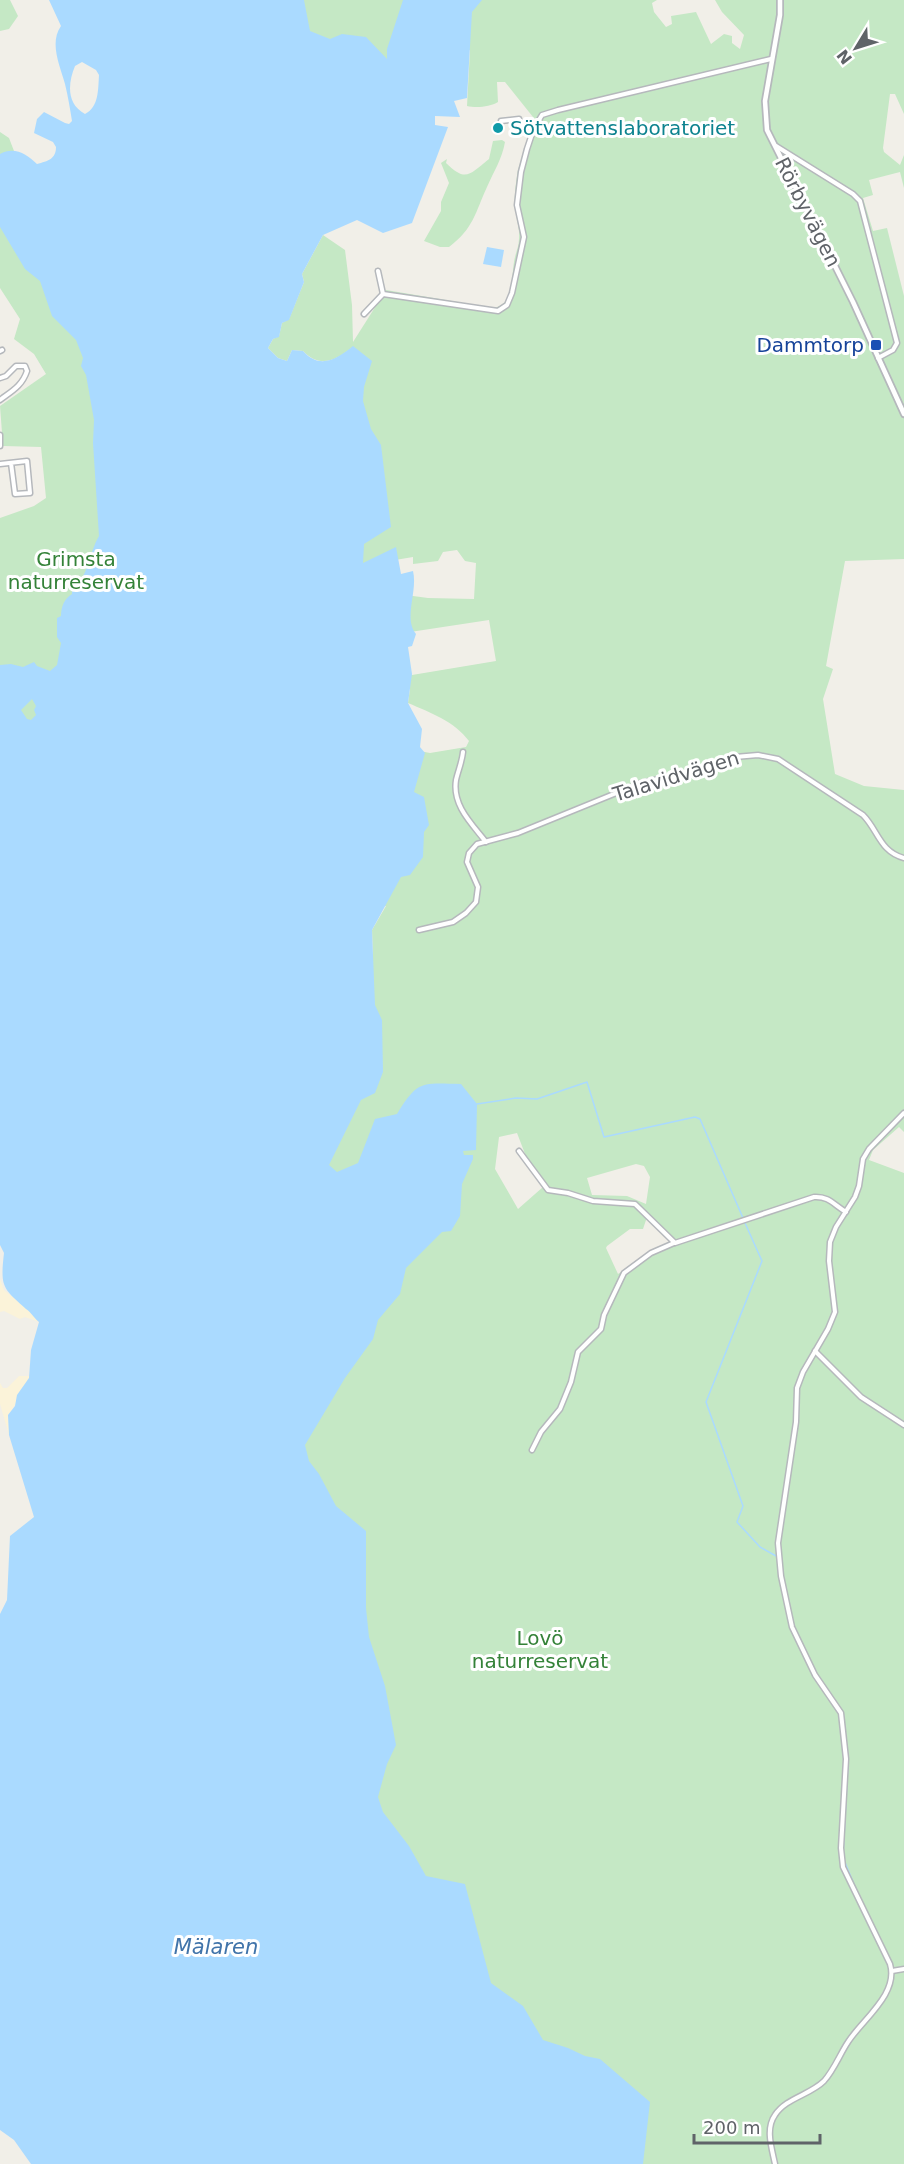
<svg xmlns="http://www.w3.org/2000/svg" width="904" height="2164" font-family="'DejaVu Sans',sans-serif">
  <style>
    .green { fill: #c5e8c5; fill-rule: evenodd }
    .sand { fill: #fbf3d9 }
    .water { fill: #aadaff; fill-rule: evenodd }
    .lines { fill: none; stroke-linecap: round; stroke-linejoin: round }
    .stream { stroke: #aadaff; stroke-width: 1.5 }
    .minor-casing { stroke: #b5b8bc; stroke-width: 7 }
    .tertiary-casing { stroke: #b5b8bc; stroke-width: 8 }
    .minor { stroke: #fff; stroke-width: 4 }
    .tertiary { stroke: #fff; stroke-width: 4.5 }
    .culture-dot { fill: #0f9aa8; stroke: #fff; stroke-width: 2 }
    .transit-dot { fill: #1a4fb4; stroke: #fff; stroke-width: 2 }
    .labels { text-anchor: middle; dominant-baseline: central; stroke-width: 6; stroke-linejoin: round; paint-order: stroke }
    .culture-label { font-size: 20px; fill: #0d838f; stroke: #fff; text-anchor: start }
    .street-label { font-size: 20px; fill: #5f6368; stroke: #fff }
    .transit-label { font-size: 20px; fill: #164399; stroke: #fff; text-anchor: end }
    .park-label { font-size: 20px; fill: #348238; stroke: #fff }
    .water-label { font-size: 21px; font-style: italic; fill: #4174aa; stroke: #fff }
  </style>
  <rect width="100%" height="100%" fill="#f1efe8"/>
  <g class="green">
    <polygon points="0,0 10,0 18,16 9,29 0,31"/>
    <path d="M179,0H657L652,3L654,12L666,27L672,24L671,16L696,12L711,44L724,34L732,36V43L740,49L744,35L722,12L715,0H904V114L895,94H890L883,148L884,152L900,165L904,155V188L900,172L869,180L873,195L863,198L873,231L887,228L904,296V559L845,561L826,666L833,669L823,699L835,774L864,786L904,790V1132L899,1127L873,1150L869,1160L904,1173V2164H470L472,2108L173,1896L174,1440L191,1083L202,893L244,505L184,348L218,155ZM470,50L467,106C476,108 490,107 498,102L497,82H505L533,117C532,136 523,152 518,170C516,181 514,197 515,207C516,218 520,228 519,239C519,247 515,254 514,262C511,279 515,304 493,308L386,290L353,342L352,305L345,250L323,235L302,274L304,282L289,319L282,323L279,336L273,339L268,348L278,358L287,361L292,350L303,351C319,368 336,361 351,348L350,366C333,376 318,377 300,368C295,370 290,374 286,375C274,378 262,364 256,356C260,337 270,328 277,311C281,302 285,294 289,285C291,280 289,273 291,267C300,244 327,214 353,210C360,208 368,211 375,213L385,208L395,199L415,125L418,95L455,51ZM457,550L465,561L476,563L474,599L428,598L398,594L395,560L413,557V564L438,561L443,552ZM489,620L496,661L412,675L401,674L396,649L397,634ZM389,687L410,689L408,703C431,713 454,721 469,741L466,747L430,753L404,748ZM371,904L386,906L372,930L373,957L362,958L363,929ZM517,1133L532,1172L543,1187L518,1209L495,1169L499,1137ZM636,1164L644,1166L650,1177L646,1204L627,1196L592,1195L587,1178ZM647,1217L671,1241V1244L657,1247L618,1274L606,1248L607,1246L630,1229H643Z"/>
    <polygon points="0,132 9,138 14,151 11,151 159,559 0,781 0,518 34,506 46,498 41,447 3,446 0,406 46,374 34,354 14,339 20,319 0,288"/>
    <path d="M502,140L505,142C502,159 494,171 487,187C475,213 474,228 449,247H440L424,241L441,211V202L449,183L441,163L447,159L446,163C466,183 470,174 489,159L493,141Z"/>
  </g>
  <g class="sand">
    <polygon points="0,1279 4,1290 29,1310 39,1322 25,1317 20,1319 4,1311 0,1312"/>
    <path d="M19,1376H29V1378C22,1390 17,1404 8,1415L9,1435L0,1404V1383L3,1388H7Z"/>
  </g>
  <g class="water">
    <path d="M49,0H304L310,31L330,39L342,34L366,37L387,59V49L403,0H482L472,12L467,98L454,101L460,117L435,116V125L448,127L412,223L383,233L357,220L323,235L302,274L304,282L289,320L282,323L279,337L273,339L268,348L278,358L287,361L292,350L303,351C320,370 337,359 353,346L372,361L364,387L363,401L371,429L381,445L391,527L364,544L363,563L396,547L401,574L413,571C418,591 403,619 416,634L412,646L408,647L412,674L408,703L422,729L420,747L425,753L414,792L424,797L429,825L424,832L423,857L410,875L401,877L372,930L375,1005L382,1020L383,1072L375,1093L361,1100L329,1165L337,1172L358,1163L375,1119L397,1114C418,1080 421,1083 461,1084L477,1104L476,1150L463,1151L464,1155H473V1159L462,1184L460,1216L451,1231L442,1232L406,1268L400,1294L378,1320L373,1339L345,1378L305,1445L309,1461L319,1474L336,1506L366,1531V1608L369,1637L385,1686L396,1745L387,1764L378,1797L383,1812L409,1846L426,1876L465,1884L491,1983L523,2006L543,2040L568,2048L585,2056L600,2059L650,2102L643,2164H31L14,2140L0,2130V1614L7,1600L10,1536L34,1517L9,1435L8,1415L15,1406L17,1395L29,1378L31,1350L39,1322C34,1318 31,1312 26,1309C3,1288 0,1288 4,1253L0,1245V665L11,664L23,667L34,662L37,666L50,671L57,665L61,643L57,637V618L61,616C61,607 64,599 72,594V590C90,574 88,555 99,536L93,443L94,420L86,375L81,366L83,358L76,340L52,316L40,281L25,269L0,227V154C14,146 27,154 37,164C48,161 56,159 56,147L53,142L34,133L37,119L44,112L65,123L69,124L72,121C70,109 68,96 65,84C60,66 49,43 61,26ZM82,62L96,70L99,75C98,90 99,107 85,114C66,104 68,83 75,66ZM32,699L36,706L34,710L36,715L31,720L27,719L21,710Z"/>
    <polygon points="487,247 504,250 501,267 483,264"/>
  </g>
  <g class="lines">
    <g class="stream">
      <polyline points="477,1104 516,1098 537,1099 587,1082 604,1137 695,1117 700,1119 743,1218"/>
      <polyline points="745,1223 762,1261 706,1402 743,1506 737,1522 760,1547 776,1556"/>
      <polyline points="843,1855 848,1763"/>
      <polyline points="844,1860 856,1889"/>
    </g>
    <g class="minor-casing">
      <g id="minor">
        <polyline points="501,122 501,121 519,119 520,126 534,126"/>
        <polyline points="776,146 853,194 860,201 897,343 893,350 878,358"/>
        <polyline points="378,271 383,294 498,311 507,305 512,293 524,237 517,205 521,172 527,149 534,128 542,115 558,110 771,59"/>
        <polyline points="364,314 383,294"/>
        <polyline points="0,351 2,350"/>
        <path d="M0,378L6,376L16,366H25L27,371C22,386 12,391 0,400"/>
        <polyline points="0,435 0,446"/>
        <polyline points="0,464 27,461 30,493 15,494 11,463"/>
        <path d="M463,752C462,762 458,771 456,780C452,805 471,823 486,842"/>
        <path d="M419,930L453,922L466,913L476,902L478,887L467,862L469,853L477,844L518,833L641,783L685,773L735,757L758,755L778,759L863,815C878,830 880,852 904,858"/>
        <path d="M519,1151L548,1190L568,1193L593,1201L635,1204L675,1243L814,1197C829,1196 834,1205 846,1212"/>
        <polyline points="815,1351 861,1397 904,1425"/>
        <polyline points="532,1450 541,1432 560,1409 571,1382 578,1352 601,1329 604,1315 624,1273 651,1253 674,1243"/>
        <polyline points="892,1971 904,1969"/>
        <path d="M775,2164C772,2149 765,2129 775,2115C786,2098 810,2095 824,2081C834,2070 840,2054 848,2042C862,2020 899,1994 890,1964L843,1867L841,1848L846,1759L841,1713L815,1675L792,1627L781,1576L778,1543L796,1422L797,1388L803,1372L828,1329L835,1312L829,1261L830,1242L836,1227L855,1197L859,1186L863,1159L869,1149L904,1113"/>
      </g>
    </g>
    <g class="tertiary-casing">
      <polyline id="tertiary" points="780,0 780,15 765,101 767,130 853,302 904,414"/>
    </g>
    <use href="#minor" class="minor"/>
    <use href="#tertiary" class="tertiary"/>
  </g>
  <circle class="culture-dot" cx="498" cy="128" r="6"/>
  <rect class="transit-dot" x="870" y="339" width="12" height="12" rx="3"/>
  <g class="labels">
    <g class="culture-label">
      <text x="510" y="128">Sötvattenslaboratoriet</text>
    </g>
    <g class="street-label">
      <text transform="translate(808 212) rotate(63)">Rörbyvägen</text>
      <text transform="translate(676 776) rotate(-17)">Talavidvägen</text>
    </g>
    <g class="transit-label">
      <text x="864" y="345">Dammtorp</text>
    </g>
    <g class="park-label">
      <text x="76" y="559">Grimsta<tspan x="76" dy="23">naturreservat</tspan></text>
      <text x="540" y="1638">Lovö<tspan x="540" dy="23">naturreservat</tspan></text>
    </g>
    <g class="water-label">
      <text x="216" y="1947">Mälaren</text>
    </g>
  </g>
  <g transform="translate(856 48) rotate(232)" stroke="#ffffff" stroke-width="4.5" paint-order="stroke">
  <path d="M0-4.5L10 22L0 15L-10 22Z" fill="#5f6368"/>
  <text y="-9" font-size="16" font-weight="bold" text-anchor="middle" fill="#5f6368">N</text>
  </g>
  <path d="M694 2134v9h126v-9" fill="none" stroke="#5f6368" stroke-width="3"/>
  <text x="703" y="2134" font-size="18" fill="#5f6368" stroke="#ffffff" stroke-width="4.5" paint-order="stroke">200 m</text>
</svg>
